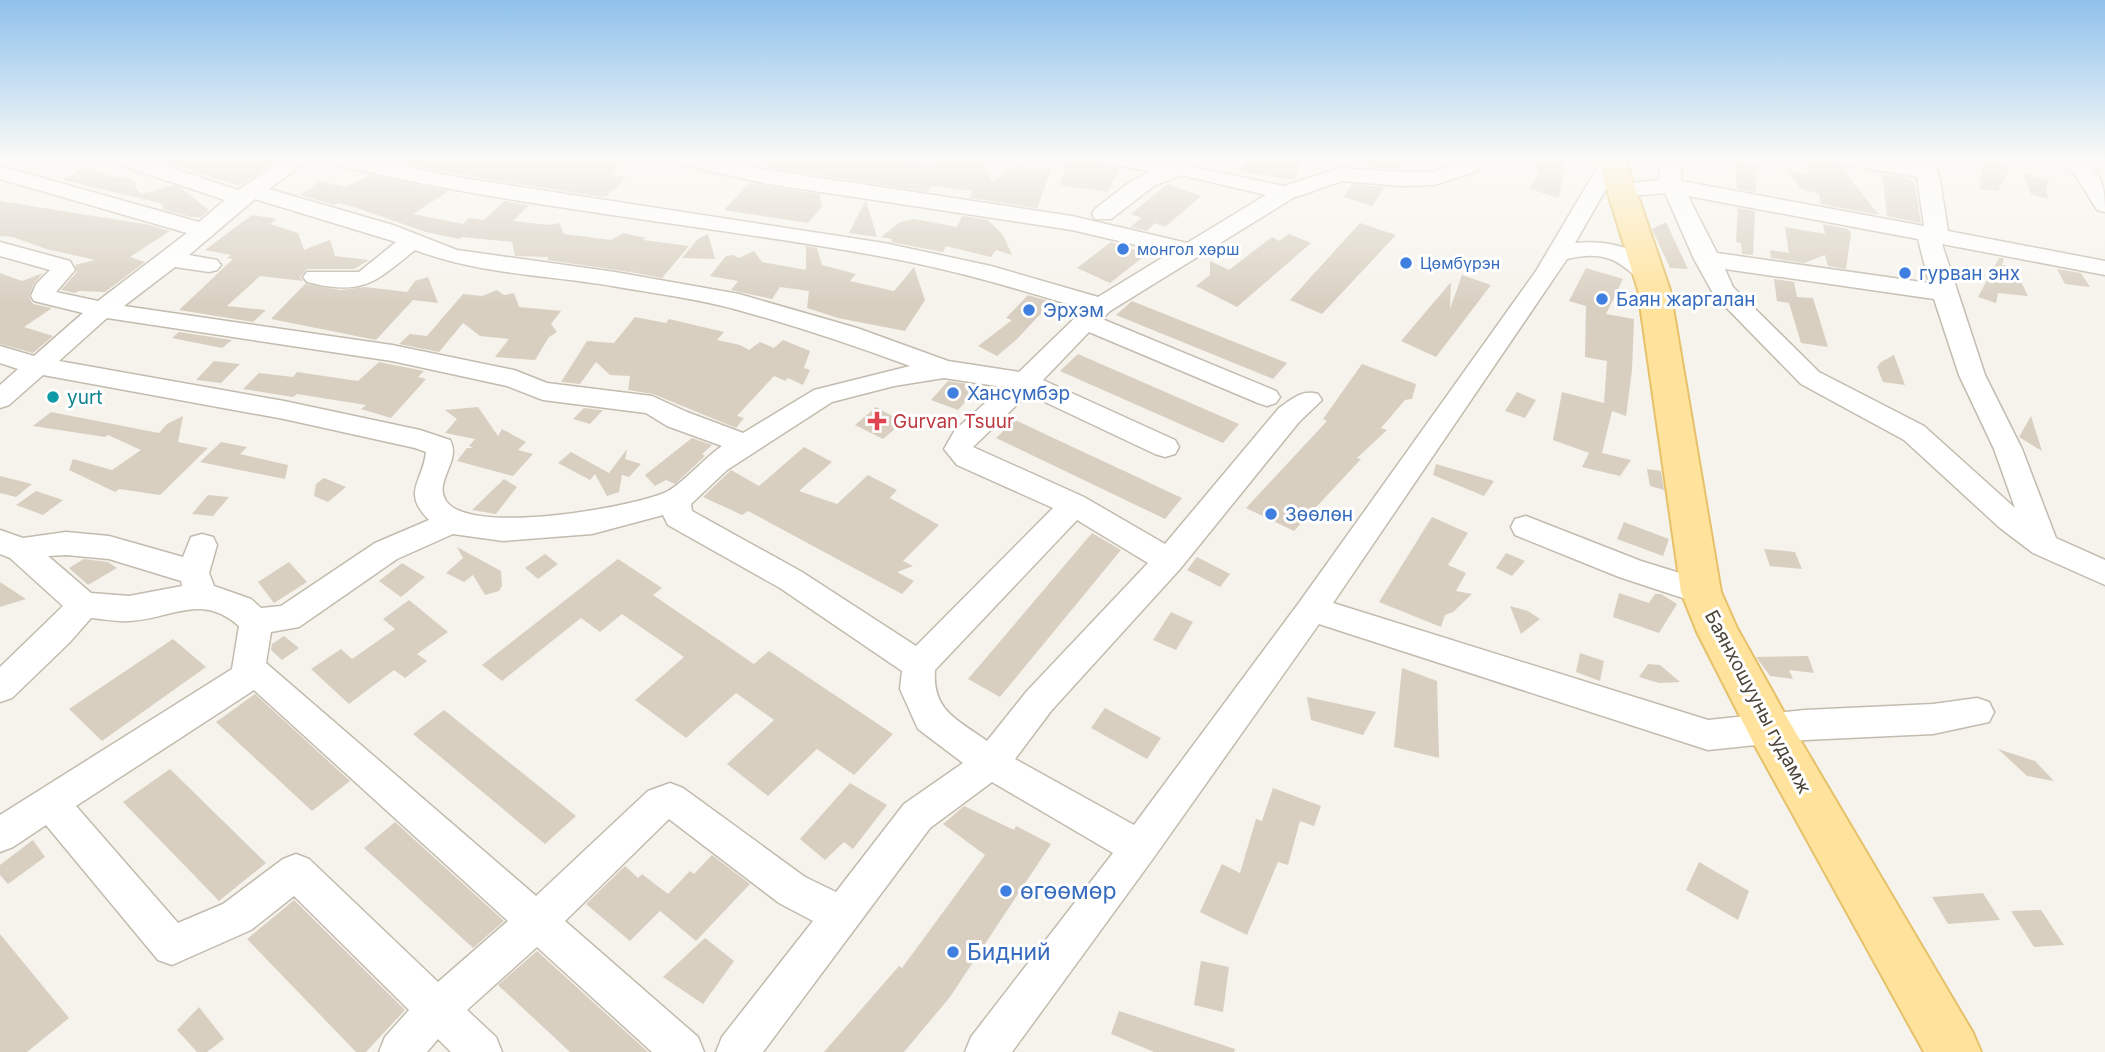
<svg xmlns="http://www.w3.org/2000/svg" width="2105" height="1052" font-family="Inter,sans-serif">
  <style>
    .building { fill: #d8cfc1 }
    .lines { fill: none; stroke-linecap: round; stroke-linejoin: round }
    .minor-casing { stroke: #c2bbae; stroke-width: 3 }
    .major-casing { stroke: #e6c16a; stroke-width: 4 }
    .minor { fill: #fff; fill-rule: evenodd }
    .major { fill: #ffe39c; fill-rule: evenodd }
    .shop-dot { fill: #3f7fe0; stroke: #fff; stroke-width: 2.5 }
    .culture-dot { fill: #0f9aa8; stroke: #fff; stroke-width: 2.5 }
    .health-dot { fill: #e0444e; stroke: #fff; stroke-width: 2.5 }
    .labels { text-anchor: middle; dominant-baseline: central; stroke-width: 6; stroke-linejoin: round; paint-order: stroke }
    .far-shop-label { font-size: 16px; fill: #366cbe; stroke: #fff; text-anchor: start }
    .shop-label { font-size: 19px; fill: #366cbe; stroke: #fff; text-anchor: start }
    .culture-label { font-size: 19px; fill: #0d838f; stroke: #fff; text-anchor: start }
    .health-label { font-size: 19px; fill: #be3a42; stroke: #fff; text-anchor: start }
    .street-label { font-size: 19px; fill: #4b4439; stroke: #fff }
    .near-shop-label { font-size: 23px; fill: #366cbe; stroke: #fff; text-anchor: start }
  </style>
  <rect width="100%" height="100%" fill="#f6f3ec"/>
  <g class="building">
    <polygon points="166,158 282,158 239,186 166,162"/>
    <polygon points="406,158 627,158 612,175 626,177 613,191 610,191 608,196 602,197 456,174 397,162"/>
    <polygon points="775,158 841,158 936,166 938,161 983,162 992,182 1014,165 1051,171 1037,208 969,198 972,191 931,186 928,192 766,167"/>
    <polygon points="1074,158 1096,158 1102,166 1120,169 1107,192 1060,185 1068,159"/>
    <polygon points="1245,158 1300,161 1295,180 1241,172"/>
    <polygon points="1373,158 1407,158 1398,169 1366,167"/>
    <polygon points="1809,158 1827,158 1831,164 1841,167 1879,215 1821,204 1819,194 1801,189 1787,170 1808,174"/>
    <polygon points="1529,159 1565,162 1559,198 1529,189 1540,173"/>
    <polygon points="1983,159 2011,167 1998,191 1979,189"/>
    <polygon points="1734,162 1757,166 1756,192 1737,189"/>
    <polygon points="83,168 115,177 126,177 136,183 135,187 141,194 173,185 181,188 209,210 201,217 191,217 162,209 163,204 63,180"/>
    <polygon points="2022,173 2049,181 2046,189 2048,199 2031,194"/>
    <polygon points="1882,174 1907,178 1915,184 1921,223 1887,216"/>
    <polygon points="370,175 449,191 413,214 463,224 469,218 484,220 504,201 529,205 513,221 548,225 559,223 564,234 611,240 623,233 646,238 643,240 689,246 662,278 631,272 633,270 630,272 547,260 549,257 515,256 512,242 462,237 459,239 426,232 357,208 338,203 334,205 300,195 320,181 346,187"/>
    <polygon points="750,183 819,194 822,207 808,223 724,210"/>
    <polygon points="1167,184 1201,196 1165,227 1155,223 1147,231 1130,227 1142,218 1131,214"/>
    <polygon points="1352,184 1385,187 1372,206 1343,197"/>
    <polygon points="0,201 150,225 170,231 130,257 145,262 105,292 79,291 75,293 61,290 77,272 75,265 95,260 46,249 13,237 0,236"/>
    <polygon points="865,201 866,201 877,237 849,233"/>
    <polygon points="1738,208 1755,211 1753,255 1742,254 1741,243 1736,242"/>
    <polygon points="252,215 277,219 270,224 298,233 304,250 330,240 335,256 369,260 354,269 307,269 300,277 303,281 260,276 227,306 266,310 253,322 179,310 233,259 227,258 231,255 205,250"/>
    <polygon points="962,216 988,220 1003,235 1012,255 996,250 991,257 946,246 943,252 891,242 892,239 881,237 900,222 914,219 957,227"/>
    <polygon points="1666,222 1688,269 1670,268 1652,229"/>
    <polygon points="1360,223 1396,235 1322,314 1290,300"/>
    <polygon points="1823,224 1848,229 1851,233 1846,269 1828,266 1825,255 1804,263 1771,258 1770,250 1789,253 1785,227 1825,234"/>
    <polygon points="708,234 715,259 682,258 698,239"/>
    <polygon points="1289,234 1311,243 1237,307 1196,286 1210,275 1210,261 1229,270 1272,237 1279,241"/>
    <polygon points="1111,242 1147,254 1110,283 1077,268"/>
    <polygon points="806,246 817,248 822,265 856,274 850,281 894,291 914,267 925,300 905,331 838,318 807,308 809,291 780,287 772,299 731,290 738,281 710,276 726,256 733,255 739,258 754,251 762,262 806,270"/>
    <polygon points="1999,258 2004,258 2002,265 2014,267 2028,296 1998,293 1996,303 1978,297"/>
    <polygon points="1586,268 1623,279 1606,314 1634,319 1632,370 1626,416 1612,411 1602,453 1631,460 1620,476 1582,467 1589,453 1553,440 1562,392 1604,403 1607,361 1585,357 1586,306 1569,301"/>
    <polygon points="2057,269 2081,273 2090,287 2065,284"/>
    <polygon points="0,273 22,281 43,273 34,283 29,297 33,304 52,308 24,327 53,336 33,353 0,344"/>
    <polygon points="1462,275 1491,285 1436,357 1401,341 1451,282 1450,309"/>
    <polygon points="428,277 438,303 413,300 376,340 271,319 305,284 341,290 365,287 407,292 415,281"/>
    <polygon points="1774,279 1794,282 1797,297 1813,298 1828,347 1801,343 1789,303 1777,301"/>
    <polygon points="497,290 504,295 514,293 519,307 561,311 551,324 557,332 549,337 535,360 495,357 509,339 480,336 463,323 439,352 399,344 410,334 427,336 463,294 482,296"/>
    <polygon points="1028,295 1052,302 1016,340 997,356 978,346 1012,320 1006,318"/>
    <polygon points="1132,301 1287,363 1273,379 1116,315"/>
    <polygon points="635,317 666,323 669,319 724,332 717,340 740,345 749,350 760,342 774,348 783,340 810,351 804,368 810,370 803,385 788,378 785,381 774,376 737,416 744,418 736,428 653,394 628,390 630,376 610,375 596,362 580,384 561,382 587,341 614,343"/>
    <polygon points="179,332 232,340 222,348 172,338"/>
    <polygon points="1078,354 1239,424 1223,443 1060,371"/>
    <polygon points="1894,355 1905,385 1883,382 1877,367 1881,362"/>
    <polygon points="214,361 240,364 221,383 196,380"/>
    <polygon points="379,362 424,371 418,377 426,379 391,418 361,409 366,405 297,394 293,397 243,389 259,373 293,377 297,372 358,381"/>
    <polygon points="1362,364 1416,384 1412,399 1405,400 1381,428 1387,430 1357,458 1361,459 1294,531 1246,508 1327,421 1323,419"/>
    <polygon points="948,381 980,386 958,410 931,400"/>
    <polygon points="1517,392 1536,400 1525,418 1505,411"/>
    <polygon points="478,407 498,436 502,429 526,442 518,450 533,454 513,476 457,461 467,448 473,448 469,446 475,439 445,433 457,419 445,410"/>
    <polygon points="876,407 903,422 883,439 855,425"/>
    <polygon points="584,408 600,410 603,410 590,424 573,419"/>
    <polygon points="51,412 159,433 167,424 183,416 178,442 208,448 160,495 119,489 115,492 69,470 73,459 112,470 141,450 108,435 111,433 105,437 33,426"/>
    <polygon points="2031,416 2042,451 2019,437"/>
    <polygon points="1015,420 1182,498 1165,519 996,438"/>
    <polygon points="692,438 712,445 702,454 705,456 675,484 666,480 655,486 645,475"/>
    <polygon points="221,442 247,447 240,454 288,465 285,479 200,462"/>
    <polygon points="804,447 832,462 799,491 837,504 868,475 897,490 890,498 939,525 903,561 913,566 897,572 914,581 902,594 748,511 742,515 703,497 731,470 759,486"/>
    <polygon points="627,449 625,459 641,464 629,477 622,475 619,492 607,496 595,474 590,480 558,463 571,452 609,473"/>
    <polygon points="1436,464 1494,481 1484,496 1433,475"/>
    <polygon points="1647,469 1661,471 1664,490 1650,486"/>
    <polygon points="0,476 32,484 16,497 0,493"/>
    <polygon points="324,478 346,487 328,502 314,496 316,484"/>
    <polygon points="504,479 517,487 496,514 472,510"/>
    <polygon points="36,491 63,500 43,515 16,505"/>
    <polygon points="208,495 229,497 213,516 192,514"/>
    <polygon points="1432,517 1468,533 1448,565 1466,573 1456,591 1472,594 1453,612 1445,615 1441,627 1379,602"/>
    <polygon points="1624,522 1669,539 1663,556 1617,539"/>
    <polygon points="1092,533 1121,550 1000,697 968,679"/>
    <polygon points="457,547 501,571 502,586 499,591 485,595 473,575 464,582 446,573 463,558"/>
    <polygon points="1764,549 1795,552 1802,569 1770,566"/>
    <polygon points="1506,553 1525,561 1512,576 1496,568"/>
    <polygon points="545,554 558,564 538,579 525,568"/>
    <polygon points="1197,557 1230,574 1220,587 1187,570"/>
    <polygon points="84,559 108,562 117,568 88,585 69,568"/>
    <polygon points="618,559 662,588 653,595 754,664 769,651 893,734 854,775 817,749 768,796 727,764 774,720 736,693 686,738 635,700 684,657 622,614 600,632 581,618 502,681 482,665"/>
    <polygon points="289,562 307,582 274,603 258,582"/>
    <polygon points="402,563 425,577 401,597 379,581"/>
    <polygon points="0,582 26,599 0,607"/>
    <polygon points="1619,593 1649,603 1655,594 1661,594 1677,604 1659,633 1613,617"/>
    <polygon points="409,600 448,632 417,654 427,661 405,678 394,670 349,704 311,669 341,649 352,659 395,629 383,619"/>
    <polygon points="1510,606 1528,611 1540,619 1521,634"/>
    <polygon points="1171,612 1193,622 1176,650 1153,640"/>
    <polygon points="284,636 299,648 282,660 271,650 272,644"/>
    <polygon points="173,639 206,667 102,741 69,709"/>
    <polygon points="1580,653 1604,661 1600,681 1576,672"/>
    <polygon points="1808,656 1814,673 1789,670 1793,679 1770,676 1756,657"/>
    <polygon points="1648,664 1660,665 1680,682 1659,683 1639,677"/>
    <polygon points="1402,668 1437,681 1439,758 1394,747"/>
    <polygon points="255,694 350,781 312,811 216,722"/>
    <polygon points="1307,697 1376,712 1363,735 1311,720"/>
    <polygon points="1105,708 1161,738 1147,759 1091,728"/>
    <polygon points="444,710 576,816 545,844 413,734"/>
    <polygon points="1998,749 2035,761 2054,781 2027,776"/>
    <polygon points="170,769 266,863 219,901 123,802"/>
    <polygon points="850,783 887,805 853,849 844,842 825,860 800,839"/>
    <polygon points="1273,788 1321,806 1314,826 1300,821 1288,865 1278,862 1247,935 1200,912 1222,864 1240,873 1256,819 1262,821"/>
    <polygon points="964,806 1014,830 1016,826 1051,844 950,997 904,1052 824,1052 899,966 902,968 985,855 943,824"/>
    <polygon points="395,822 504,921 473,948 364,848"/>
    <polygon points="33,840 45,857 8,884 0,875 0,865"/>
    <polygon points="712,855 750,884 696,941 660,911 630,941 586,904 625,866 638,878 642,874 668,894 690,871 694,874"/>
    <polygon points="1699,862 1749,891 1738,920 1686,890"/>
    <polygon points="1983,893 2000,920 1948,924 1932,897"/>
    <polygon points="294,900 405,1010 366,1052 356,1052 247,939"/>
    <polygon points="2041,910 2064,945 2034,947 2011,911"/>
    <polygon points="0,934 69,1018 27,1052 0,1052"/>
    <polygon points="705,938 734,961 703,1004 663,977"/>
    <polygon points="537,951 648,1052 570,1052 498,985"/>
    <polygon points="1201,961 1229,967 1223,1012 1194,1005"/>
    <polygon points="199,1007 224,1039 207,1052 197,1052 177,1030"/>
    <polygon points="1119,1011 1235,1049 1234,1052 1154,1052 1111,1034"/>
  </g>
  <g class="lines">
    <g class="minor-casing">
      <g id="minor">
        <path d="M111,158H142L238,190L286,158H311L269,189L393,225L457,250L615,272L739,294L857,328L948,361L1019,372L1084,309C1018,289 952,269 884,257C699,223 512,208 329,163L326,158H366L456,177L884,243L991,266L1098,297L1170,253L1072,230L768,184L673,163L670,158H710L768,170L1072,216L1187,243L1266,195L1181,175L1154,186L1111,219H1095L1092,214L1095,209L1130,182L1151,171L1102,163L1099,158H1150L1284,186L1340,168L1403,172H1432L1461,162L1463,158H1485L1477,171L1434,185L1403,186L1342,181L1293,198L1110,311L1102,319L1276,391L1280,397L1276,403L1267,406L1258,403L1089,332L1043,380L1175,440L1179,447L1175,454L1165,457L1155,454L1028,394L973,447L1084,497L1165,544L1279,408C1292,399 1302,389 1318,394L1322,400L1299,422L1180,569L1051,711L1015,759L1134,825L1301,600L1536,271L1603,158H1619L1622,161L1575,243C1607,240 1642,247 1661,275L1657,280C1636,285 1627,263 1607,258C1594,254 1580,256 1567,259L1333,603L1708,720L1805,710L1933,704L1977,698L1989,702L1994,712L1989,722L1933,734L1805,740L1708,750L1319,624L1152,860L1012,1052H965L971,1037L1113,853L992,782L930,828L763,1052H716L722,1037L813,921L779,903L669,819L565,921L698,1037L704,1052H652L537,947L467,1010L496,1037L502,1052H451L438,1039L427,1052H379L385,1037L409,1010L294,896L251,930L172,965L158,960L46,825L13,847L0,852V815L232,669L239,626C201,592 171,619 129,621C117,622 103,619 91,618L70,642L12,698L0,702V667L63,606L10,558L0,554V530L23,538L66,532L109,536L183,557L191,537L202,534L213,537L217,545L209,573L214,586L251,599L261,608L281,606L375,543L429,520C401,492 423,482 426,452L415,448L284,419L43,375L9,405L0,408V385L18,369L0,363V346L34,356L83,313L34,301L31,296L36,284L50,270L0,256V242L70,261L75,270L56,292L98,301L187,233L0,179V166L199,222L225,200L114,163ZM255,199L396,242L359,272H307L303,277L307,282C363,296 374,283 415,250C481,275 550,275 618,287C658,294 699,299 738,310C796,326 853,345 910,366L814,390L743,433L687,412L652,396L547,383L514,370L392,345L124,306L175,267L209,272L217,270L221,265L217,260L189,255ZM107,318L392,361L507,386L543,400L646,413L667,426L722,446C704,458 680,487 664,493C628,508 470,536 446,501C433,481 462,461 450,440L420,430L284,401L59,361ZM944,378L1003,387L955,430L944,449L957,465L1053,508L916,646L802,572L692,511L691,504L727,470L832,402L894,386ZM663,515L668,525L780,588L902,671L900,689L918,729L963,763L904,804L836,892L805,877L683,788L670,783L648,791L536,896L266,663L271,632L299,627L397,559L453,534L503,541L592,534ZM1077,520L1148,563L1027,691L987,741C957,719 932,711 935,670ZM66,555L109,559L181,581L182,586L129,596L91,593L48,556ZM254,690L508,921L438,982L309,859L296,854L283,859L223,904L178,923L76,806Z"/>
        <path d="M1660,158H1682L1681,181L1924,226L1917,177L1841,164L1833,163L1830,158H1878L1913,164L1911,158H1933L1940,180L1948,231L2105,261V275L1942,244L1985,375L2022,449L2056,538L2105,560V585L2033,553L2000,528L1904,440L1801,384L1714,295L1694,259L1665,193L1621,197L1613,195L1610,190L1613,185L1659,180ZM1688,196L1918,239L1929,283L1717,253ZM1725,269L1934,299L1959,375L1994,449L2015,508L1924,426L1819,372L1733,287Z"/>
        <path d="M2060,158H2083C2102,176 2105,186 2105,212L2097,210L2074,173Z"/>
        <polygon points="1526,516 1641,561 1712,583 1717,592 1712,601 1701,604 1619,577 1515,535 1511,527 1515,519"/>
      </g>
    </g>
    <g class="major-casing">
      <polygon id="major" points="1597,158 1625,158 1670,290 1721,592 1737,628 1786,716 1973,1033 1981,1052 1924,1052 1754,744 1697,632 1681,592 1638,290"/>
    </g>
    <use href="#minor" class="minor"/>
    <use href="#major" class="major"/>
  </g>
  <linearGradient id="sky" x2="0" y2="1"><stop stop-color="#8fc1ec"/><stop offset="0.52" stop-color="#fbfaf6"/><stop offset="1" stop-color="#fbfaf6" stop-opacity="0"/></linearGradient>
  <rect width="2105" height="305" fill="url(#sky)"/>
  <g class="shop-dot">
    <circle cx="1123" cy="249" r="7"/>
    <circle cx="1406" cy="263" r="7"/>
    <circle cx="1905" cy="273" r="7"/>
    <circle cx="1602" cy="299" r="7"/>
    <circle cx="1029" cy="310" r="7"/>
    <circle cx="953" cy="393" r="7"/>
    <circle cx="1271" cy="514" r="7"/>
    <circle cx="1006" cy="891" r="7"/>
    <circle cx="953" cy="952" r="7"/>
  </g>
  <circle class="culture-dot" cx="53" cy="397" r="7"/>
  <path class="health-dot" d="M873.5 410.5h7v7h7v7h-7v7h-7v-7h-7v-7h7z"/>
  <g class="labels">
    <g class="far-shop-label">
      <text x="1137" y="249">монгол хөрш</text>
      <text x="1420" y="263">Цөмбүрэн</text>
    </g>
    <g class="shop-label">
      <text x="1919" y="273">гурван энх</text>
      <text x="1616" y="299">Баян жаргалан</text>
      <text x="1043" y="310">Эрхэм</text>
      <text x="967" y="393">Хансүмбэр</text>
      <text x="1285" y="514">Зөөлөн</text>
    </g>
    <g class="culture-label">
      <text x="67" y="397">yurt</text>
    </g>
    <g class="health-label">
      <text x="893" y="421">Gurvan Tsuur</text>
    </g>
    <g class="street-label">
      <text transform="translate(1758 702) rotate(62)">Баянхошууны гудамж</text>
    </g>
    <g class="near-shop-label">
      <text x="1020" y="891">өгөөмөр</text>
      <text x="967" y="952">Бидний</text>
    </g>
  </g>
</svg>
